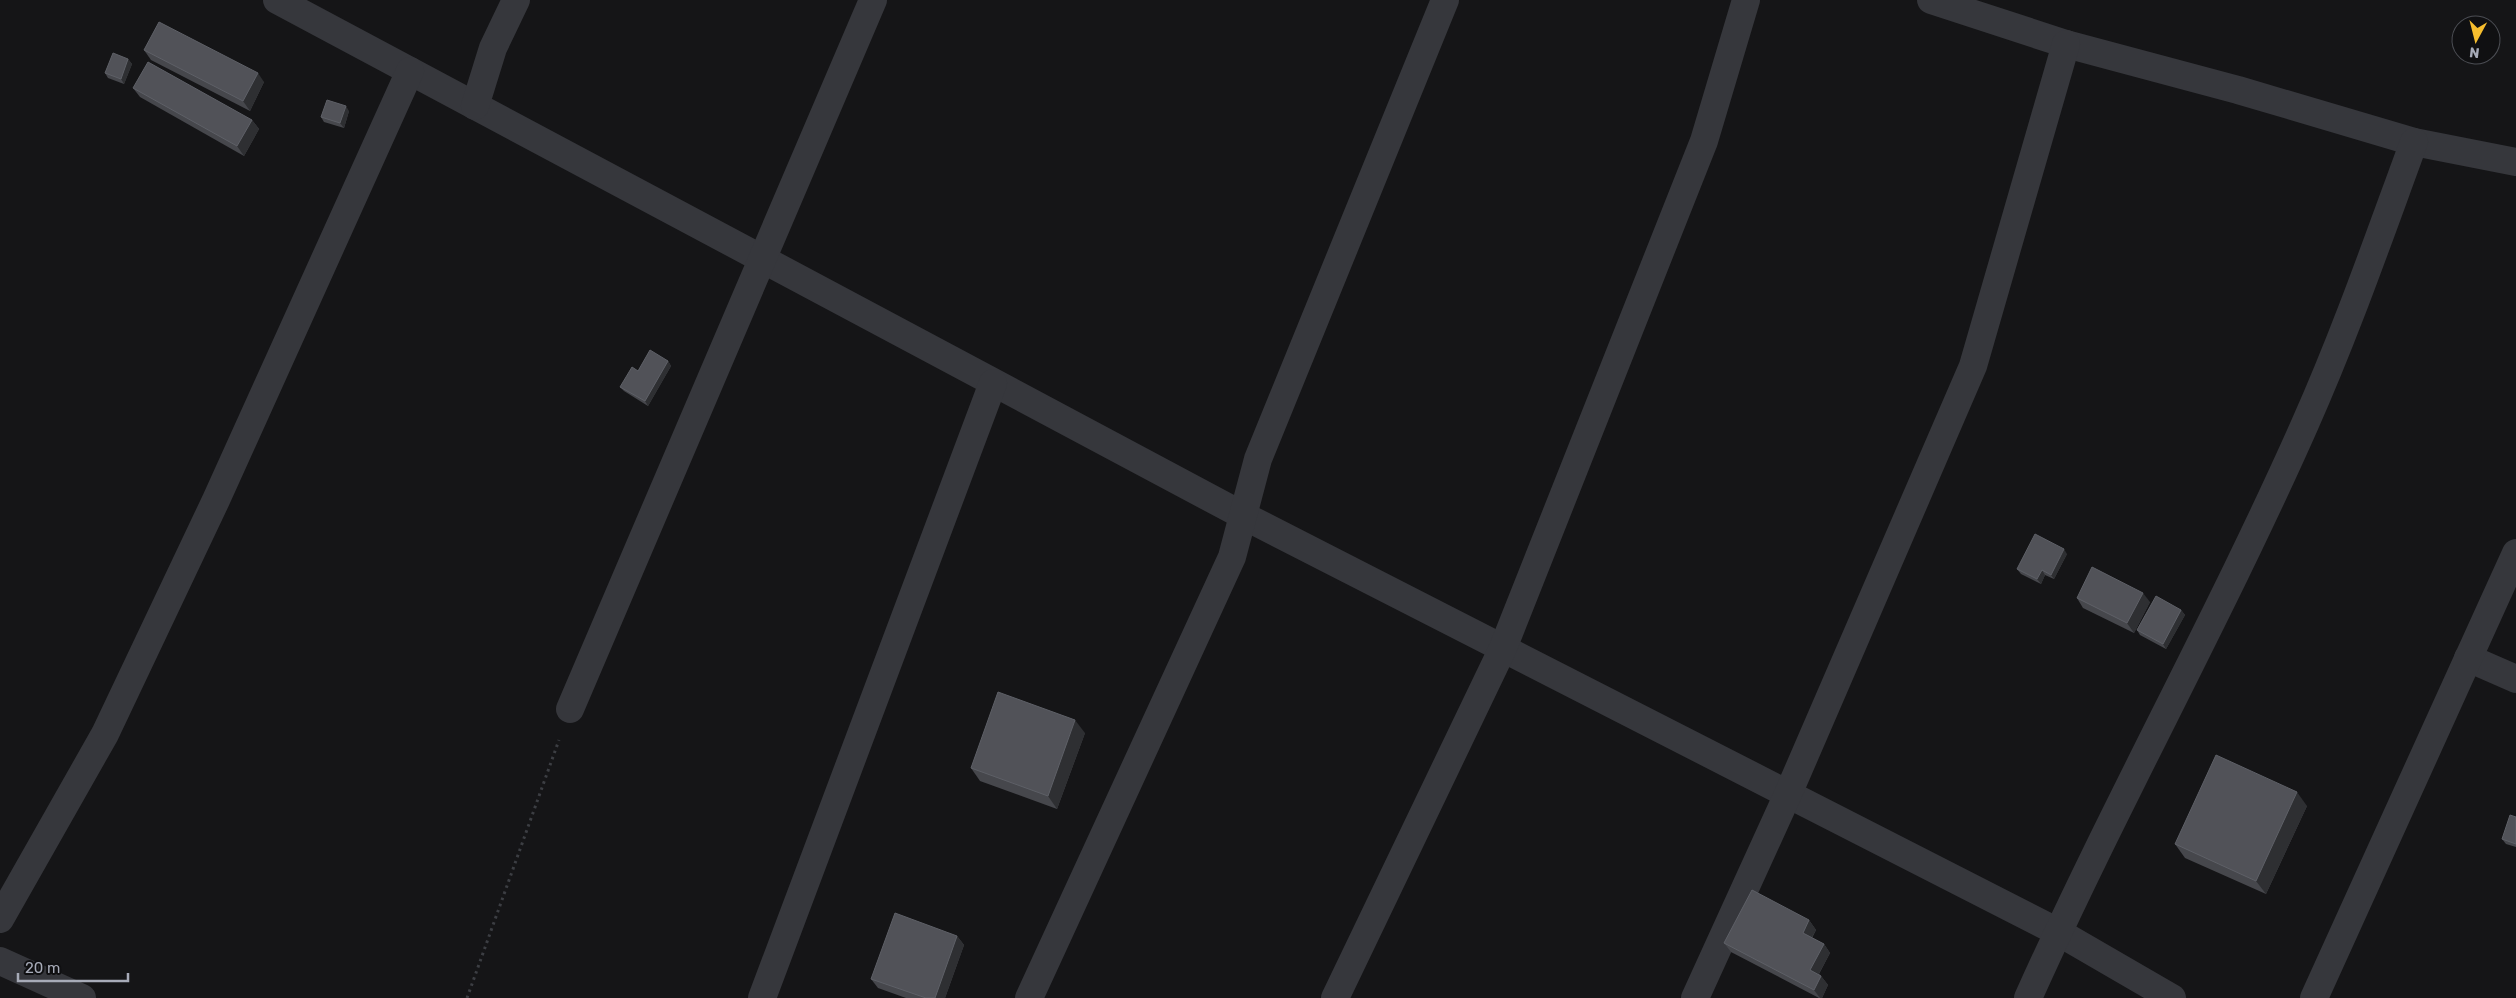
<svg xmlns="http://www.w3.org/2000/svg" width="2516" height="998" font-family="Rubik,sans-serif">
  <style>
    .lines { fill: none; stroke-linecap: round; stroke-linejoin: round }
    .path { stroke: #3c3e43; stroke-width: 3; stroke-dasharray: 2.5 4; stroke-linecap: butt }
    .minor { stroke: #36373c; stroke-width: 28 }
    .wall { fill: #46474c }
    .shaded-wall { fill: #2e2f32 }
    .building { fill: #515258; stroke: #5e6067 }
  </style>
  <rect width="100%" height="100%" fill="#151517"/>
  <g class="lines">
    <polyline class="path" points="467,998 559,740"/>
    <g class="minor">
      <polyline points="277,0 1244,516 2058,932 2172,998"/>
      <polyline points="1931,0 2066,44 2238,90 2414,142 2516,162"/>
      <polyline points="475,106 493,48 516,0"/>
      <polyline points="2468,658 2516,679"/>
      <polyline points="570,709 873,0"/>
      <polyline points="0,919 105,734 216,500 410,71"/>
      <polyline points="0,961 82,998"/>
      <polyline points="762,998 993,383"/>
      <polyline points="1029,998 1232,557 1258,459 1445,0"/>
      <polyline points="1335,998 1503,648 1704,141 1746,0"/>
      <polyline points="1695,998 1788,794 1973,366 2066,44"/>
      <path d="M2028,998C2115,804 2219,618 2305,424C2346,332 2379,237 2414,142"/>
      <polyline points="2314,998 2516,553"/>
    </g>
  </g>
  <g class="wall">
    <polygon points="144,50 264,82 250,111 151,60"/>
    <polygon points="128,59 132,64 124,84 108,78 105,73"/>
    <polygon points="133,88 252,120 259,129 244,156 140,97"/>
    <polygon points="349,111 344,128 324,122 321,117"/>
    <polygon points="668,361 671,366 648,406 624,391 620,387 638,371"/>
    <polygon points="2067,554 2054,579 2045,575 2041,584 2021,574 2017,569"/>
    <polygon points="2077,598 2150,602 2134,633 2083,608"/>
    <polygon points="2181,610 2185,615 2166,649 2140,635 2137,630"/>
    <polygon points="1085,733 1057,809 980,781 971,768"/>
    <polygon points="2307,806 2266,894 2185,858 2175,844"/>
    <polygon points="2516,817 2516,847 2506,844 2502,839"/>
    <polygon points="1809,920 1816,930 1812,938 1824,944 1830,953 1819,974 1821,976 1828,985 1822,998 1819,998 1731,952 1724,943"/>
    <polygon points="957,936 964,945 945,998 906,998 878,988 871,979"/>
  </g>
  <g class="shaded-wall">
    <polygon points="128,59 132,64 124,84 121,79"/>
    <polygon points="258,73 264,82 250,111 243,101"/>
    <polygon points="346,106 349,111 344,128 340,123"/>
    <polygon points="252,120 259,129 244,156 237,146"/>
    <polygon points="668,361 671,366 648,406 645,401"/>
    <polygon points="2064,549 2067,554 2054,579 2051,575"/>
    <polygon points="2042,570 2045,575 2041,584 2037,579"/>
    <polygon points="2143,593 2150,602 2134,633 2127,623"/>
    <polygon points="2181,610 2185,615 2166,649 2163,644"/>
    <polygon points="1075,720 1085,733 1057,809 1048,796"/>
    <polygon points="2297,792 2307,806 2266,894 2256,881"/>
    <polygon points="1809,920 1816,930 1809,942 1803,933"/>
    <polygon points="957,936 964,945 945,998 935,998"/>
    <polygon points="1824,944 1830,953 1816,979 1810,970"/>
    <polygon points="1821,976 1828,985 1822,998 1820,998 1814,990"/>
  </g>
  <g class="building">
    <polygon points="159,22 258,73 243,101 144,50"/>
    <polygon points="113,53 128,59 121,79 105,73"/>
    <polygon points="148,62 252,120 237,146 133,88"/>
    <polygon points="327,100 346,106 340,123 321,117"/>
    <polygon points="650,350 668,361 645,401 620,387 632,367 638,371"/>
    <polygon points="2035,534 2064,549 2051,575 2042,570 2037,579 2017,569"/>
    <polygon points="2092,567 2143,593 2127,623 2077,598"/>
    <polygon points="2156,596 2181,610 2163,644 2137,630"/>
    <polygon points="998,692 1075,720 1048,796 971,768"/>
    <polygon points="2216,755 2297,792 2256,881 2175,844"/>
    <polygon points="2510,815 2516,817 2516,844 2502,839"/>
    <polygon points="1752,890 1809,920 1803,933 1824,944 1810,970 1821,976 1814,990 1724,943"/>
    <polygon points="895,913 957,936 935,998 926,998 871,979"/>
  </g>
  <g transform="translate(2476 40) rotate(187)"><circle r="24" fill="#101012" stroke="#4c4e54"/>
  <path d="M0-4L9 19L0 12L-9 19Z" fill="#f6bd2e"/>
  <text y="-8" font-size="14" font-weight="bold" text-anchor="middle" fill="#a7abb8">N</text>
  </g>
  <path d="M18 973v8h110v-8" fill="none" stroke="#a7abb8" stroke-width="2.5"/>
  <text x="25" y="973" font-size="15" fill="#a7abb8" stroke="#101012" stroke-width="4" paint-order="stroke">20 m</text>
</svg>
